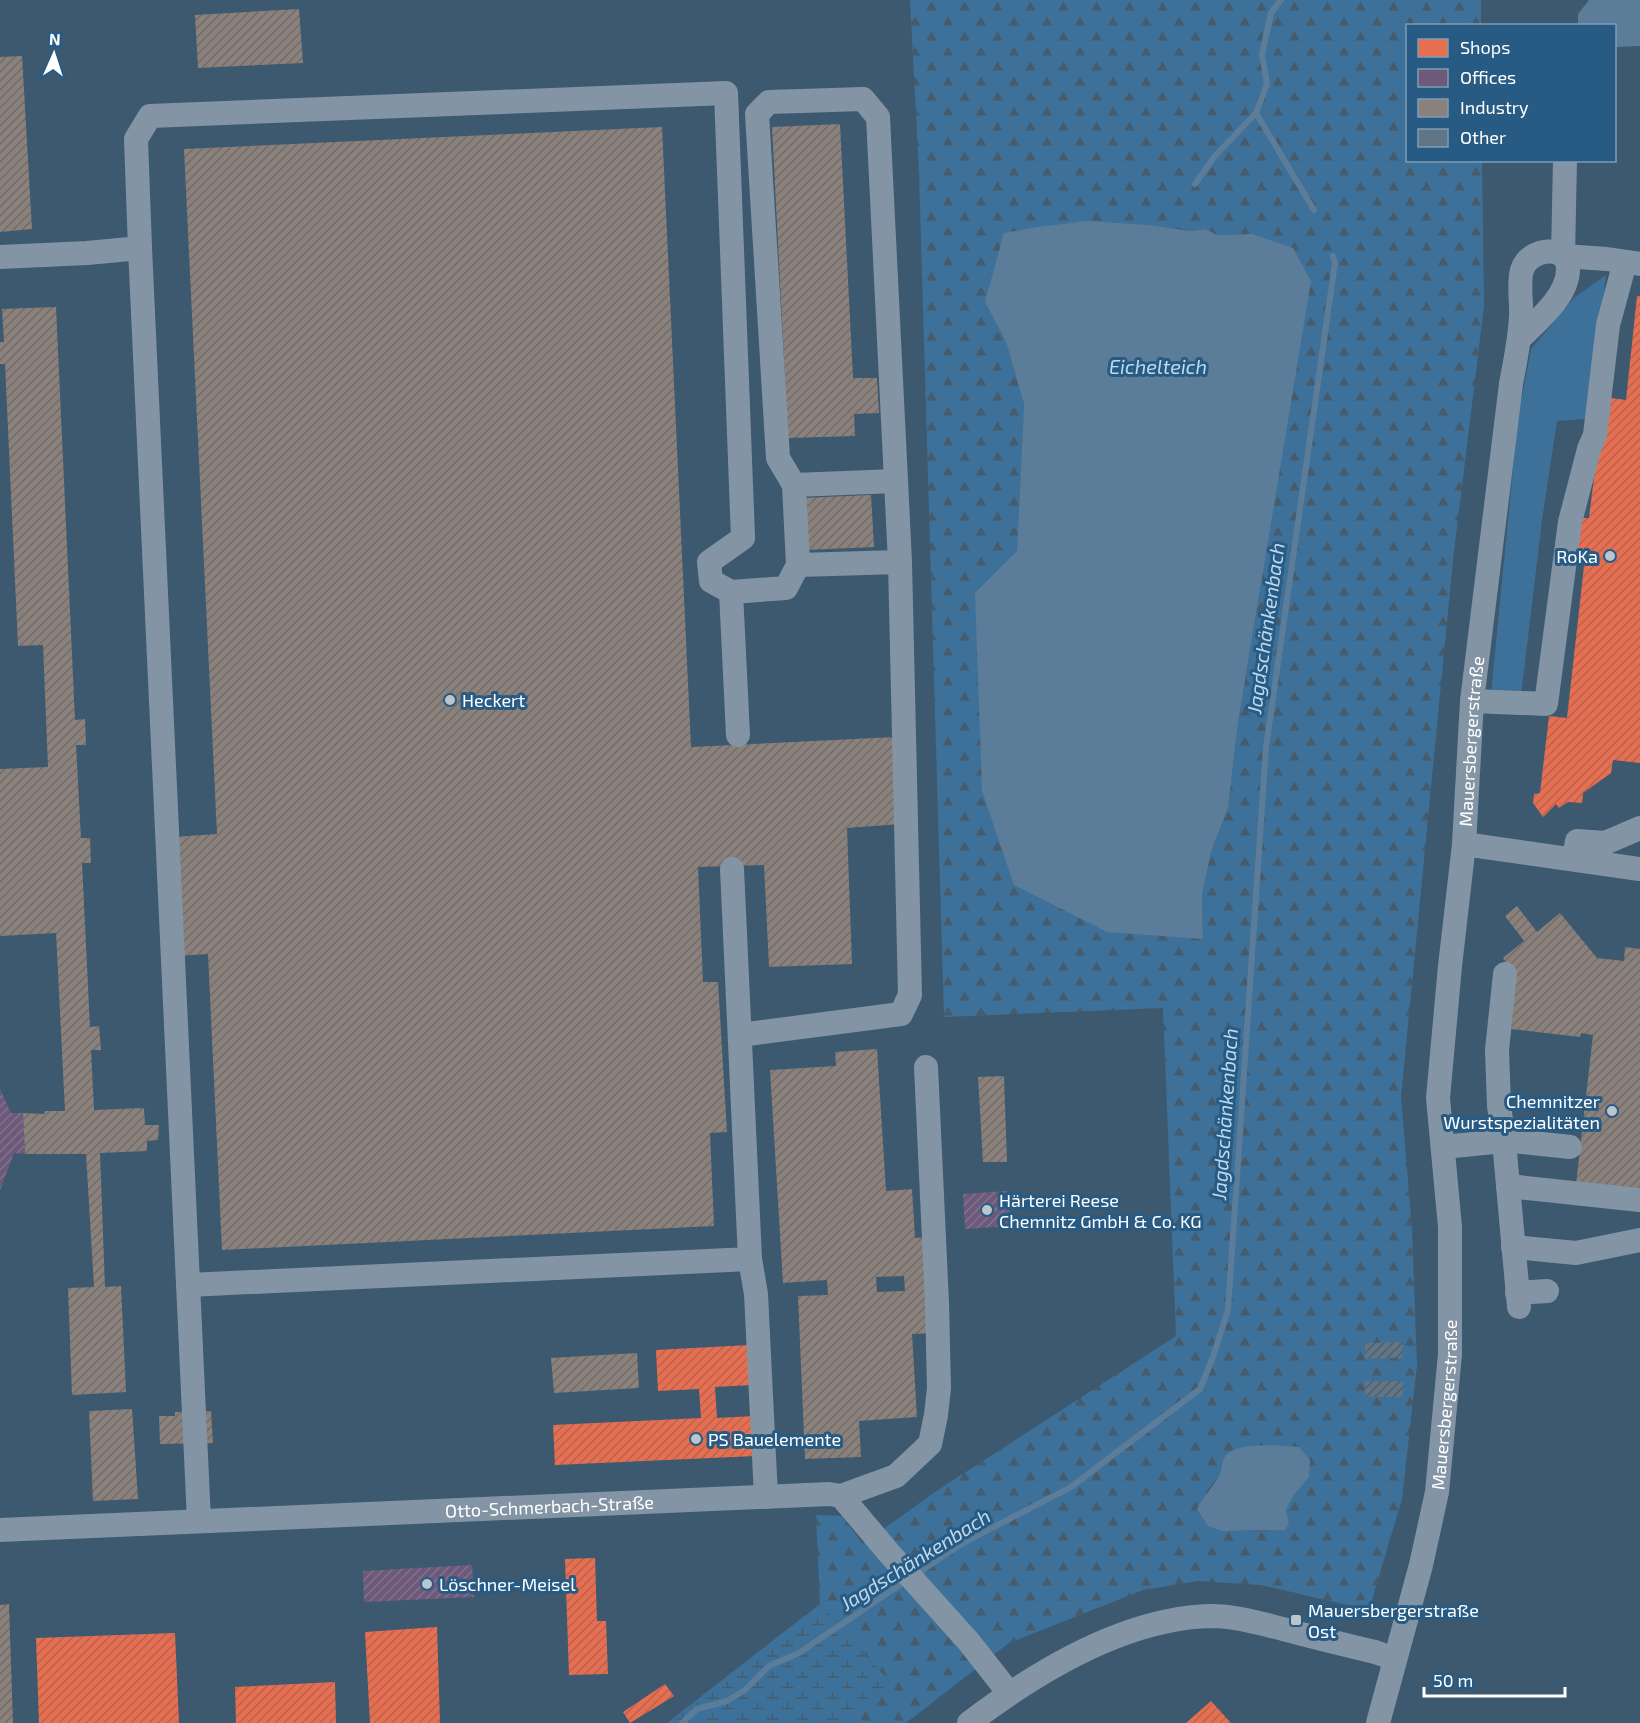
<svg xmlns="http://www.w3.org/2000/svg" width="1640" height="1723" font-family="'Exo 2',sans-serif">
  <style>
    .grass { fill: #3d7199 }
    .forest { fill: url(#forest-firs); fill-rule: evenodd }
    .wetland { fill: url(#wetland-marsh) }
    .water { fill: #5c7d99 }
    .shops { fill: url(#shops-hatch) }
    .offices { fill: url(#offices-hatch) }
    .industry { fill: url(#industry-hatch); fill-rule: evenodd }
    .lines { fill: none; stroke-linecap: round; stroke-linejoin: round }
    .stream { stroke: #5c7d99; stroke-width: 6 }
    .building { fill: url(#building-hatch) }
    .minor { stroke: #8395a5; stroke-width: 24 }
    .poi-dot { fill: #bbc5cd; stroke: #285b84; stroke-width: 2 }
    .labels { text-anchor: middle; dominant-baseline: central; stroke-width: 6; stroke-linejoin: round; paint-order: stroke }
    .poi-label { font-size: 18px; fill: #fff; stroke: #285b84; text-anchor: start }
    .street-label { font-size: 18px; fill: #fff; stroke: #285b84 }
    .water-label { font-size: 20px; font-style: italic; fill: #bedaee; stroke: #285b84 }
  </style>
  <defs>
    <pattern id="forest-firs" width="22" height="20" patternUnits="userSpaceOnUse" patternTransform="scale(1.5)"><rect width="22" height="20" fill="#3d7199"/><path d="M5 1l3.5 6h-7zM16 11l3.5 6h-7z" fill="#465b6b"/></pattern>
    <pattern id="wetland-marsh" width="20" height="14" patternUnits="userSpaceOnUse" patternTransform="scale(1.5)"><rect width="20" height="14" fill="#3d7199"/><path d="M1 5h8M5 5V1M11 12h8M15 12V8" fill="none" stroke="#465b6b"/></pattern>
    <pattern id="shops-hatch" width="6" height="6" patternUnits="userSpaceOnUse" patternTransform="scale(1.5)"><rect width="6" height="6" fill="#e76f51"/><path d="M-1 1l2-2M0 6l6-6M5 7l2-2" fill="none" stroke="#b86450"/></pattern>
    <pattern id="offices-hatch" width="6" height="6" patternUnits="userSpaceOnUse" patternTransform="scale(1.5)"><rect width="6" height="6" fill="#6d597a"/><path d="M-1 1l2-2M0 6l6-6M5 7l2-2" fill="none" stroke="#83728e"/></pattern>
    <pattern id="industry-hatch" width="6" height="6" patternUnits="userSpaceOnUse" patternTransform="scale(1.5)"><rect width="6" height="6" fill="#8a817c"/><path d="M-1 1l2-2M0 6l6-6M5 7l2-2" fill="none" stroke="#716c69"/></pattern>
    <pattern id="building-hatch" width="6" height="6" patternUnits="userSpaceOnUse" patternTransform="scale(1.5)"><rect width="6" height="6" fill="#607586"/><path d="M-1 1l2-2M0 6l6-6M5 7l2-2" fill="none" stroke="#555e66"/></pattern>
  </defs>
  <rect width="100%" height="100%" fill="#3d596f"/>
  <polygon class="grass" points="1606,275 1590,413 1585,419 1557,421 1542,520 1521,696 1491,694 1518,418 1531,349 1575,297"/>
  <path class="forest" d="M910,0H1481V25L1408,26V160L1482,161L1484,306L1453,560L1401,1097L1412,1230L1417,1365L1402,1499L1369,1610L1261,1585L1198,1581L1143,1590L1009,1643L906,1723H842L890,1682L820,1604L816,1515L842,1516L863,1544L932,1494L1176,1336L1163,1008L944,1017L919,172ZM1177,228L1191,231L1205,229L1217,235L1252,234L1263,572L1238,723L1228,808L1211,852L1202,895L1203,938L975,593L1017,552L1024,404L1006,342L985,302ZM1274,1445L1299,1447L1308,1477L1294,1495L1286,1510L1289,1523L1267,1531H1222L1206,1492L1220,1475L1223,1459L1232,1450L1250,1446Z"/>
  <polygon class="wetland" points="820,1604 890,1682 842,1723 667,1723"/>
  <g class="water">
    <polygon points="1589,0 1640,0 1640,46 1615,47 1614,26 1578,25 1578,14"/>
    <polygon points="1087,221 1148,225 1191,231 1205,229 1217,235 1252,234 1293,248 1311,281 1238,723 1228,808 1211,852 1202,895 1203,939 1107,932 1014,885 982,791 975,593 1017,551 1024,404 1006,342 985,302 1004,233 1038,227"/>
    <path d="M1274,1445L1299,1447L1310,1460L1309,1477L1294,1495L1286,1510L1289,1523L1285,1530L1222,1531L1208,1526L1197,1509C1204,1496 1212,1488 1219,1476C1222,1471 1221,1463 1224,1458C1233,1444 1259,1446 1274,1445Z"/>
  </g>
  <g class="shops">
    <polygon points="1637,296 1640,296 1640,763 1613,760 1611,773 1583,793 1582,803 1568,802 1559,808 1556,804 1543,817 1533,803 1534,794 1540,793 1549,716 1567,718 1585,557 1576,555 1580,518 1589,518 1604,397 1626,400"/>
    <polygon points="750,1345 752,1385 715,1387 717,1418 754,1416 756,1456 555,1465 553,1425 701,1418 699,1389 658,1391 656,1350"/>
    <polygon points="595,1558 597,1621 606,1621 608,1674 569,1675 565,1559"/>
    <polygon points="437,1627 440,1723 370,1723 365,1632"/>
    <polygon points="175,1633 179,1723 39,1723 36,1638"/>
    <polygon points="335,1682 336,1723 236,1723 235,1687"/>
    <polygon points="665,1684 674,1696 630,1723 623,1712"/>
    <polygon points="1211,1701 1231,1723 1186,1723"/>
  </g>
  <g class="offices">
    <polygon points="0,1089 11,1113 23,1113 25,1154 14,1153 0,1190"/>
    <polygon points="1008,1191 1011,1226 965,1229 963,1194"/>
    <polygon points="472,1565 474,1597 364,1602 363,1571"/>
  </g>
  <g class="industry">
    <polygon points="299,9 303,63 198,68 195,15"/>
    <polygon points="22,56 32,229 0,232 0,57"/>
    <polygon points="840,124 853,378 877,378 879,413 854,414 855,436 788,438 772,127"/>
    <polygon points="662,127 691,747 895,737 901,824 847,828 852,964 769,967 764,865 698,867 703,982 718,982 727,1132 710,1133 714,1226 222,1250 208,954 178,956 173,837 217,834 184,149"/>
    <polygon points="56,307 75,720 85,719 86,745 76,745 81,838 90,838 91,863 82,863 90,1027 99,1026 101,1050 91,1050 94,1110 144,1108 145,1125 159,1125 158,1140 147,1141 147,1151 100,1153 105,1287 121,1286 126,1392 72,1395 68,1288 94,1287 86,1154 25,1154 23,1113 44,1114 45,1111 65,1111 56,933 0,936 0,769 48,767 43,645 18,646 5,364 0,364 0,342 4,342 2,309"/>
    <polygon points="871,495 874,547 806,550 803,498"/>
    <polygon points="1517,906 1537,932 1560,913 1597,958 1624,961 1625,947 1640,949 1640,1191 1576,1184 1593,1035 1581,1033 1580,1037 1511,1029 1516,977 1503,958 1524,941 1505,916"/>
    <path d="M877,1049L886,1191L912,1189L915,1238L928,1237L934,1333L912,1334L917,1417L859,1421L861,1457L805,1459L798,1296L828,1295L827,1280L783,1283L770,1070L836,1066L835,1052ZM904,1276L905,1291L877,1292L876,1277Z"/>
    <polygon points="1004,1076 1007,1162 983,1162 978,1077"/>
    <polygon points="637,1353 639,1388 554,1393 551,1358"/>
    <polygon points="132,1409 138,1499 93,1501 89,1411"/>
    <polygon points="211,1411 213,1443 160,1444 159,1416 175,1416 175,1412"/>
    <polygon points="9,1604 13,1723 0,1723 0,1605"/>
  </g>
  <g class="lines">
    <g class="stream">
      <polyline points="1256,113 1314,210"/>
      <polyline points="1195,184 1215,156 1256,113 1267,84 1262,54 1271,13 1281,0"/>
      <polyline points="915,1575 963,1543 1071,1487 1200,1389 1213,1357 1228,1310 1266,747 1335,263 1333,256"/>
      <polyline points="682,1723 697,1709 727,1701 745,1690 769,1666 799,1653 907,1580"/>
    </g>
  </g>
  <g class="building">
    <polygon points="1402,1342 1403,1358 1365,1359 1365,1343"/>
    <rect x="1365" y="1381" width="38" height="16"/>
  </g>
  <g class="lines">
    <g class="minor">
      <polyline points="140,248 199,1521"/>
      <polyline points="1563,256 1565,160"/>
      <polyline points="1563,256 1607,259 1640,264"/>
      <polyline points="0,257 87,253 140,248 136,139 150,116 726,93 743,538 709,562 711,581 731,592"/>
      <polyline points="794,485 896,481"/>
      <polyline points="1472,701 1546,704 1570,522 1589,449 1595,435 1608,325 1625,262"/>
      <polyline points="738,735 731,592 786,588 798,565"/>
      <polyline points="1464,844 1640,869"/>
      <polyline points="1574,859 1577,841 1605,843 1640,828"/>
      <polyline points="740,1035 901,1014 910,995 900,562 878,117 863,99 769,102 757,114 778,458 794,485 798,565 900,562"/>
      <polyline points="1504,1140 1570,1147"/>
      <polyline points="1504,1141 1519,1307"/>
      <polyline points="1443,1147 1504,1141 1499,1106 1497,1050 1505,974"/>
      <polyline points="1508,1186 1640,1200"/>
      <polyline points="1513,1247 1576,1253 1640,1240"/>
      <polyline points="750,1259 756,1294 766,1497"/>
      <polyline points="188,1285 750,1259 732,869"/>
      <polyline points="1517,1293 1547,1291"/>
      <polyline points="841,1496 896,1476 930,1444 936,1415 939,1388 937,1303 926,1067"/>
      <path id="s1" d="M0,1530L829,1494L841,1496L889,1553L969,1642L1009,1693"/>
      <path d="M969,1723C1036,1672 1124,1618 1211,1616C1237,1616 1262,1624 1287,1630C1316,1638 1346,1645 1375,1652L1395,1659"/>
      <path id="s2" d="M1378,1723L1421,1565L1437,1492L1450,1354V1227L1438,1098L1450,966L1464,844L1472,701L1511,384C1515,362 1520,339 1521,316C1522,302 1518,284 1522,270C1529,247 1569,244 1568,269C1568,297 1537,321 1519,339"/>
    </g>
  </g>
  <g class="poi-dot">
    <circle cx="1610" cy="556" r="6"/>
    <circle cx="450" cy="700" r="6"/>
    <circle cx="1612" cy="1111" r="6"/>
    <circle cx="987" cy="1210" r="6"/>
    <circle cx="696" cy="1439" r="6"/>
    <circle cx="427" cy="1584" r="6"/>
    <rect x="1290" y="1614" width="12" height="12" rx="3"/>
  </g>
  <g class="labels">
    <g class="poi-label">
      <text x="1598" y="556" text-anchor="end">RoKa</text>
      <text x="462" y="700">Heckert</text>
      <text x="1600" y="1101" text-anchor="end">Chemnitzer<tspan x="1600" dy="21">Wurstspezialitäten</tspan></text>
      <text x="999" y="1200">Härterei Reese<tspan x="999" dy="21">Chemnitz GmbH &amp; Co. KG</tspan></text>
      <text x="708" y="1439">PS Bauelemente</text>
      <text x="439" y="1584">Löschner-Meisel</text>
      <text x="1308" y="1610">Mauersbergerstraße<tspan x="1308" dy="21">Ost</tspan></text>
    </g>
    <g class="street-label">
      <text stroke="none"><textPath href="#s2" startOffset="992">Mauersbergerstraße</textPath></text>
      <text stroke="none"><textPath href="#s2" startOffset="326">Mauersbergerstraße</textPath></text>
      <text stroke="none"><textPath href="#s1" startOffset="550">Otto-Schmerbach-Straße</textPath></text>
    </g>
    <g class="water-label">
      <text x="1158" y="366">Eichelteich</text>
      <text transform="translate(1265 628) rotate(-82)">Jagdschänkenbach</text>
      <text transform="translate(1224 1114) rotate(-86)">Jagdschänkenbach</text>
      <text transform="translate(915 1559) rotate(-32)">Jagdschänkenbach</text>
    </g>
  </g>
  <rect x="1406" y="24" width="210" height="138" fill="#285b84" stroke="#7e9db5" stroke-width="1.5"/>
  <rect x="1418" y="39" width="30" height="18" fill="#e76f51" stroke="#7e9db5" stroke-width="1.5"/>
  <text x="1460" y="54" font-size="18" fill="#ffffff">Shops</text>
  <rect x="1418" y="69" width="30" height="18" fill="#6d597a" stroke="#7e9db5" stroke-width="1.5"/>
  <text x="1460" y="84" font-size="18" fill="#ffffff">Offices</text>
  <rect x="1418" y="99" width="30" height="18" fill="#8a817c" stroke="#7e9db5" stroke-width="1.5"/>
  <text x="1460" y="114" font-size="18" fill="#ffffff">Industry</text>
  <rect x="1418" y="129" width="30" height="18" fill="#607586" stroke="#7e9db5" stroke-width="1.5"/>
  <text x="1460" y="144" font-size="18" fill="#ffffff">Other</text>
  <g transform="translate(54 54) rotate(3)" stroke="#285b84" stroke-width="4.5" paint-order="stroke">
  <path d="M0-4.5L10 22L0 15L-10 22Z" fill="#ffffff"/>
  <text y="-9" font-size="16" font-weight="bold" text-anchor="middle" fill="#ffffff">N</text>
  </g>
  <path d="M1424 1687v9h141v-9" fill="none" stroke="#ffffff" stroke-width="3"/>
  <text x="1433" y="1687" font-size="18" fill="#ffffff" stroke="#285b84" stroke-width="4.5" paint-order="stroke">50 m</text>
</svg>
